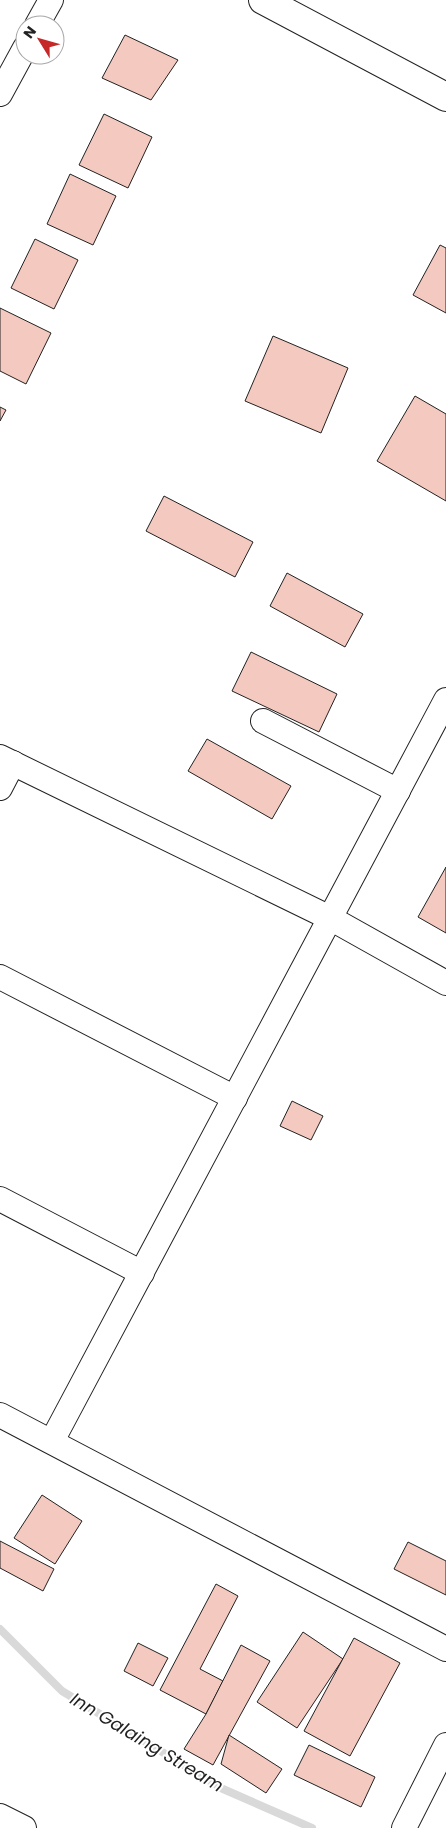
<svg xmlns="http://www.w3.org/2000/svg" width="446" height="1828" font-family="Poppins,sans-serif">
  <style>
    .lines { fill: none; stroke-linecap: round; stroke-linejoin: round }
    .stream { stroke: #d9d9d9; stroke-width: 8 }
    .building { fill: #f3c9c0; stroke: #222 }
    .street-casing { stroke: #222; stroke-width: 26 }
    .secondary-casing { stroke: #222; stroke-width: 30 }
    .street { stroke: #fff; stroke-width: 24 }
    .secondary { stroke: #fff; stroke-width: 28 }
    .labels { text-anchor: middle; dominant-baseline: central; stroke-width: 4; stroke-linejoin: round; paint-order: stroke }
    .water-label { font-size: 18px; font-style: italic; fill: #222; stroke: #fff }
  </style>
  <rect width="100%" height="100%" fill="#fff"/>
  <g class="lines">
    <polyline class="stream" points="0,1629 62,1691 223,1789 312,1828"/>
  </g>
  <g class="building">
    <polygon points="125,35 178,60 151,100 102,78"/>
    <polygon points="104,114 152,137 128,188 79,165"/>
    <polygon points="70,174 116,196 93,245 47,224"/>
    <polygon points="35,239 78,260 54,309 11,288"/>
    <polygon points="440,245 446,248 446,313 413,295"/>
    <polygon points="0,308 51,333 26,384 0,371"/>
    <polygon points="273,336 348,368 321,433 245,401"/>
    <polygon points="415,396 446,414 446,501 377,461"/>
    <polygon points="0,407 6,410 0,421"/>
    <polygon points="164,496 253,542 235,577 146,531"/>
    <polygon points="287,573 363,614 345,647 270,606"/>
    <polygon points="251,652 337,694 319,732 232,691"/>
    <polygon points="207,739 291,786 272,819 188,771"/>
    <polygon points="446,867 446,933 418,917"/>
    <polygon points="292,1101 323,1116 311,1140 280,1126"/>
    <polygon points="42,1495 82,1521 55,1564 14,1538"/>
    <polygon points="0,1541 54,1569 43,1591 0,1568"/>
    <polygon points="408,1542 446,1561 446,1595 394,1569"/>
    <polygon points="216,1584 238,1596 200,1669 223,1681 206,1714 160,1690"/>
    <polygon points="303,1632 343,1659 297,1728 257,1702"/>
    <polygon points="354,1638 400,1663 350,1756 304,1731"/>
    <polygon points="138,1643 168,1658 153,1686 124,1671"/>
    <polygon points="241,1645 270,1661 213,1765 184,1749 206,1714"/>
    <polygon points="229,1735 282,1769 266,1793 221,1764"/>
    <polygon points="309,1745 375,1777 361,1807 294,1775"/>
  </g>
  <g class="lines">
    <g class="street-casing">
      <g id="street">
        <polyline points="37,25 51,0"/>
        <polyline points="0,94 25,48"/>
        <polyline points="263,721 398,791"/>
        <polyline points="0,757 330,918 446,983"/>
        <polyline points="0,788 13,763"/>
        <polyline points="0,977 235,1098"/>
        <polyline points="0,1199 142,1273"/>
        <polyline points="0,1415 446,1649"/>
        <polyline points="52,1441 446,700"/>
        <polyline points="0,1816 24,1828"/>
        <polyline points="404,1828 446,1745"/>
      </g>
    </g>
    <g class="secondary-casing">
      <polyline id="secondary" points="263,0 446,97"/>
    </g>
    <use href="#street" class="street"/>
    <use href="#secondary" class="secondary"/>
  </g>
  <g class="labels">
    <g class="water-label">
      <text transform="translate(147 1742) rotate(31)">Inn Galaing Stream</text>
    </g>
  </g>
  <g transform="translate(40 40) rotate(307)"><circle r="24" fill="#ffffff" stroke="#a7a7a7"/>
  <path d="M0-4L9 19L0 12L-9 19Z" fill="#c62828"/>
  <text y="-8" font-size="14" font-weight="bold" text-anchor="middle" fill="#222222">N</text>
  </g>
</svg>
